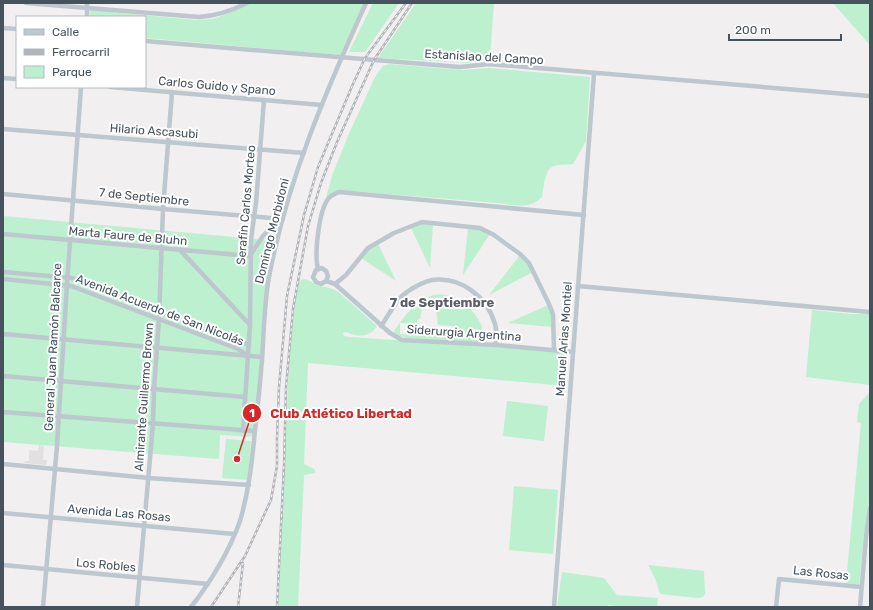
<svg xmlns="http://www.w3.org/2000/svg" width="873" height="610" font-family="Rubik,sans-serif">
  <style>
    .education { fill: #e2e0e1 }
    .green { fill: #bcf0ce; fill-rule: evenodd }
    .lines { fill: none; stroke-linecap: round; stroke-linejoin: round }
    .minor { stroke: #bcc7ce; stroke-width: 4.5 }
    .rail-casing { stroke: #b1b4b9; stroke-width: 2.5 }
    .rail { stroke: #fff; stroke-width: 1; stroke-dasharray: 3; stroke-linecap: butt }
    .labels { text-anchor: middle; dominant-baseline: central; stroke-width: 4; stroke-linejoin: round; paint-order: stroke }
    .street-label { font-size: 12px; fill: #46535d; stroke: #fff }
    .neighbourhood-label { font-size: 13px; font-weight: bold; fill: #5b5f64; stroke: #fff }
    .leader { fill: none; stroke: #d62828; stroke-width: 1.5 }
    .callout-dot { fill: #d62828; stroke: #fff; stroke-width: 1.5 }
    .mark-label { font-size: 12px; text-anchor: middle; font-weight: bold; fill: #fff }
    .callout-label { font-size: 13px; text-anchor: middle; font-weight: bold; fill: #d62828; stroke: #fff; stroke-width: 4; stroke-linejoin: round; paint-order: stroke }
  </style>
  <rect width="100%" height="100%" fill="#f1efef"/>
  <polygon class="education" points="39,445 44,446 43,460 47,460 46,465 24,463 25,461 29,461 29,450 38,451"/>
  <g class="green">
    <polygon points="250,3 364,3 340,55 145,38 145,17 90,17 90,10 196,20 213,19 232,12"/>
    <polygon points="373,3 399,3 365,52 349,52"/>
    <polygon points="416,3 494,3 490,57 470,63 378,58"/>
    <polygon points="833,3 870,3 870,45"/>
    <path d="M390,64L462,70L489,68L590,77L586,141L573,164C567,165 560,164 554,166C544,169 544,188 542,197C529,210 515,205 498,203L338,190L326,198L332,176L348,136L375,77L383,66Z"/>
    <polygon points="3,216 277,241 269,278 255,437 220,435 219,459 3,442"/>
    <polygon points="422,224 433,224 430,268 411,228"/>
    <polygon points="468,228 480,229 490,234 463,275"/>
    <polygon points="378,244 396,281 361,258 368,248"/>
    <polygon points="520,255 533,272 489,295"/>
    <path d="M304,279C311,280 313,284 319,286C326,287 331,288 337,291L377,326C370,338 356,337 346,332L343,333L344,336L350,337L568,352L566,386L308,363L304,464L314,469L315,471V473L304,475L298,607H278L289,362L294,311L299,281Z"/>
    <path d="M433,295C451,292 467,301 476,316C478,319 481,323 482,327C482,332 480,338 479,343L405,338L393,333C405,315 413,304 433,295ZM427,305H432L436,309L438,325L453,326V337L400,334V323L417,324V320L420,319L422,308Z"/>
    <polygon points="548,305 552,315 553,327 508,323"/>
    <polygon points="812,310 852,314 870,314 870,385 806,377"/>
    <polygon points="870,392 870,496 864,535 859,585 846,583 861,423 857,422 859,404"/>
    <polygon points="507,401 548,406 544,441 503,436"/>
    <polygon points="226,439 251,441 248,480 222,478"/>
    <polygon points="514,486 558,490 553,554 509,550"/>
    <polygon points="648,565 704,571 705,593 703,597 698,598 660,594 655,578"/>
    <polygon points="562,572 604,578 617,595 658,598 657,607 628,607 608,605 607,607 557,607"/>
  </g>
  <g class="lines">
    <g class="minor">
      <path d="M26,3L199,17C217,16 231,11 247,3"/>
      <polyline points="87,17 87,3"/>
      <polyline points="3,28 17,29"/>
      <polyline points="145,41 460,67 489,64 870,96"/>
      <polyline points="3,78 17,79"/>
      <polyline points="110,87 322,105"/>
      <polyline points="3,129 304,153"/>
      <polyline points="3,194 163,209 283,219"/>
      <polyline points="3,234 250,256"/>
      <polyline points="180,250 250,325"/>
      <polyline points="251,254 263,236 279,219"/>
      <path d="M318,269C314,254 319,211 328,199C331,195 335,194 339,192L584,215"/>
      <polyline points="3,272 72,278 159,312 249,345"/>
      <polyline points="3,279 71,286 238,349 247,355"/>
      <polyline points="326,281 328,276 326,271 322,268 316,270 313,277 316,282 321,284 326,281 335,284 390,333 402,340 496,345 573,352"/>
      <polyline points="335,284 346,275 368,248 394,233 422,222 480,228 494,235 520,254 529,263 549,304 553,314 554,350"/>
      <polyline points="578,286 870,312"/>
      <path d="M381,326C389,315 396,299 407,292C414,287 424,282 432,280C461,276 487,297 495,324C497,330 496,338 496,345"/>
      <polyline points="3,334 262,357"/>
      <polyline points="3,376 245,397"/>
      <polyline points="3,412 255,431"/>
      <polyline points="243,431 250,325 251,239 256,203 264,100"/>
      <polyline points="3,464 149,478 249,485"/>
      <polyline points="3,513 234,534"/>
      <polyline points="3,565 208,584"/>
      <polyline points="43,607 57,446 67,284 81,87"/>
      <polyline points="137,607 153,424 154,390 159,319 163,209 172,92"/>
      <path d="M191,607C210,583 230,550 240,521C249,490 252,462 255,430C258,407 260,383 262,360C264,332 264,304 269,277C287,181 326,91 366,3"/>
      <polyline points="554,607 594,74"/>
      <polyline points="776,607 779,579 861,587"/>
      <polyline points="860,607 866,537 870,508"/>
    </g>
    <g class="rail-casing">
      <g id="rail">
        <polyline points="211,607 245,556 271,500 277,466 277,438 279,387 287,296 304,215 318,167 353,84 365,58 406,3"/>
        <polyline points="238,607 243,563"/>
        <polyline points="277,607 284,465 286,387 293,309 308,226 321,183 337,142 374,60 412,3"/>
      </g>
    </g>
    <use href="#rail" class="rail"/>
  </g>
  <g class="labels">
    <g class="street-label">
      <text transform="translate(484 57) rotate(3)">Estanislao del Campo</text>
      <text transform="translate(217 86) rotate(5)">Carlos Guido y Spano</text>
      <text transform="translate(154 131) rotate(4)">Hilario Ascasubi</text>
      <text transform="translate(144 197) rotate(6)">7 de Septiembre</text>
      <text transform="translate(246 205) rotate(-85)">Serafín Carlos Morteo</text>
      <text transform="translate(272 231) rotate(-76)">Domingo Morbidoni</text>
      <text transform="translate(128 236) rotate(5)">Marta Faure de Bluhn</text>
      <text transform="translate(160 310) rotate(21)">Avenida Acuerdo de San Nicolás</text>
      <text transform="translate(464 333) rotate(4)">Siderurgia Argentina</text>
      <text transform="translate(564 339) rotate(-86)">Manuel Arias Montiel</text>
      <text transform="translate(53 347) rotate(-87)">General Juan Ramón Balcarce</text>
      <text transform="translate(144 397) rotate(-86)">Almirante Guillermo Brown</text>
      <text transform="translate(119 513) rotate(5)">Avenida Las Rosas</text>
      <text transform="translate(106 565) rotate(5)">Los Robles</text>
      <text transform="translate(821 573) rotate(6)">Las Rosas</text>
    </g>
    <g class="neighbourhood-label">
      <text x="442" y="302">7 de Septiembre</text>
    </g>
  </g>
  <path class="leader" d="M237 459L252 413"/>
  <g class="callout-dot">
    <circle cx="237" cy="459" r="4"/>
    <circle cx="252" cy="413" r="10"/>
  </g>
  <g class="mark-label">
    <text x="252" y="417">1</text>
  </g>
  <g class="callout-label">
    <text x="341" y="418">Club Atlético Libertad</text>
  </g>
  <rect width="873" height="610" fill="none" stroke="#46535d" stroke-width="8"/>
  <rect x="16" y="16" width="130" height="72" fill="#ffffff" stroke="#b5babe"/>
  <rect x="24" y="29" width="20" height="6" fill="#bcc7ce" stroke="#b5babe"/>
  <text x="52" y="36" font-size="12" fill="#46535d">Calle</text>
  <rect x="24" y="49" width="20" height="6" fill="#b1b4b9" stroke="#b5babe"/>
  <text x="52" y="56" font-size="12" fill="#46535d">Ferrocarril</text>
  <rect x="24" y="66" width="20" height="12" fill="#bcf0ce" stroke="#b5babe"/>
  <text x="52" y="76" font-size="12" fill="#46535d">Parque</text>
  <path d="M729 34v6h112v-6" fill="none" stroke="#46535d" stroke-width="2"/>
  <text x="735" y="34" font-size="12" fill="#46535d" stroke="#ffffff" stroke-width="3" paint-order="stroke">200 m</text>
</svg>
